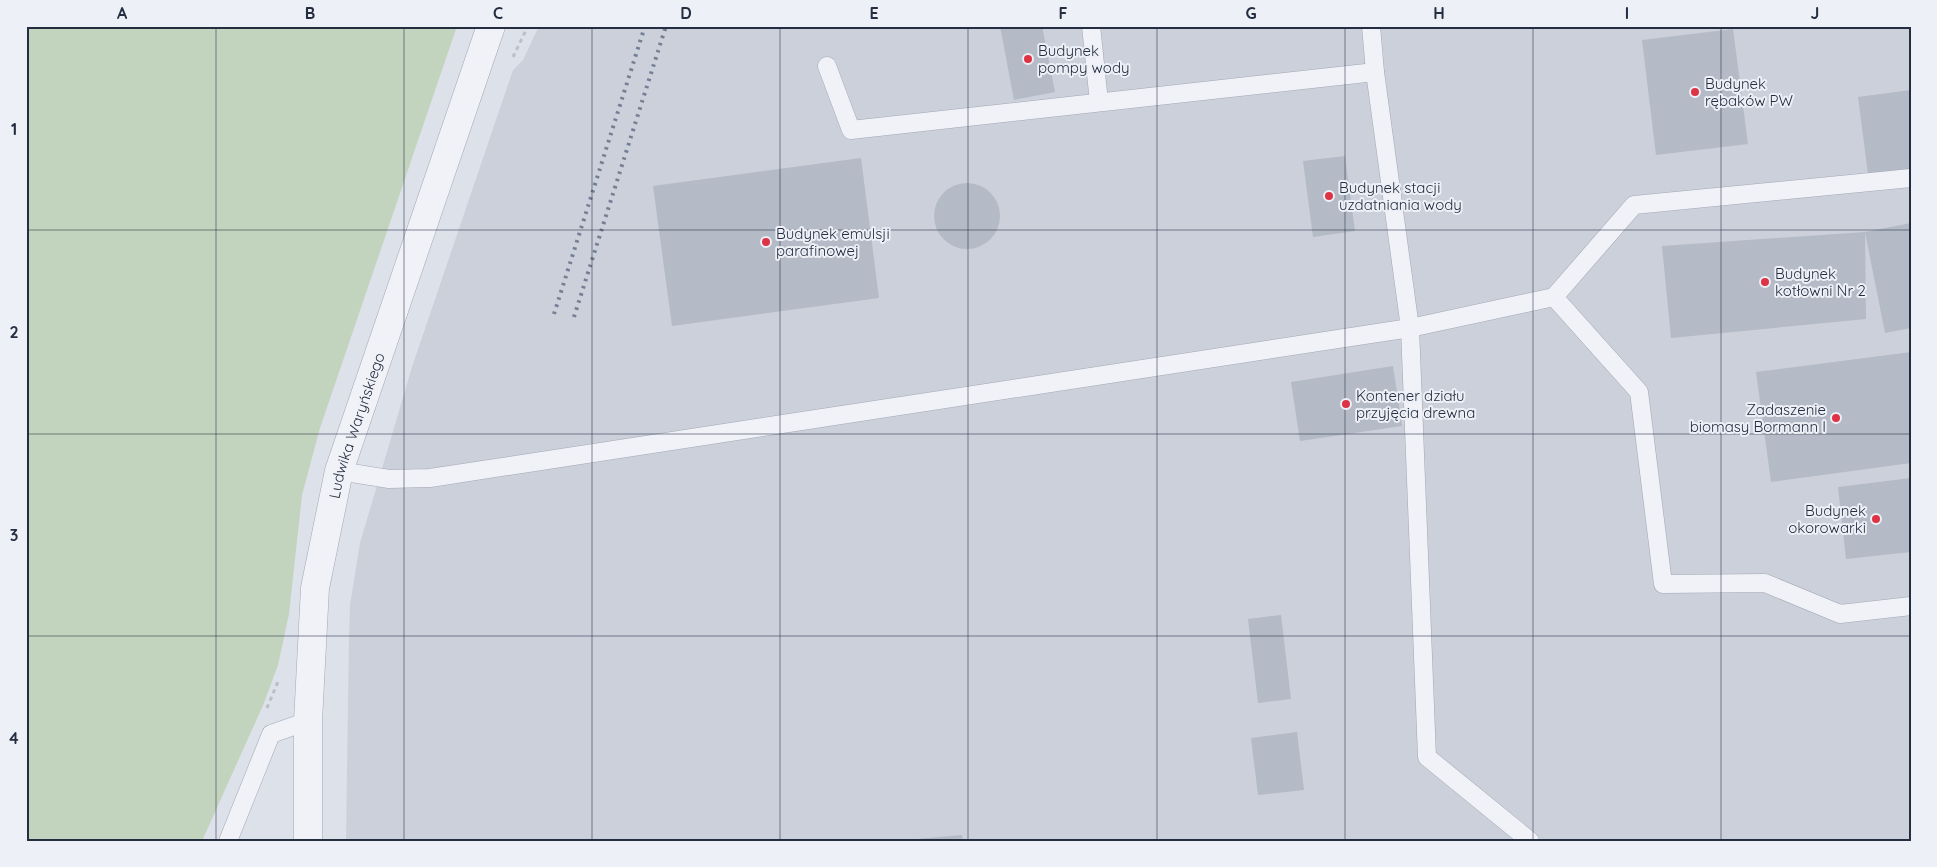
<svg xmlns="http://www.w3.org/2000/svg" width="1937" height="867" font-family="Quicksand,sans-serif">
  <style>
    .built { fill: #cbd0db }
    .green { fill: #c2d4bd }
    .building { fill: #b4bac6 }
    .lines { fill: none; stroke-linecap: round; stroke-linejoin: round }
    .service-casing { stroke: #a2a8b3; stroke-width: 19 }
    .minor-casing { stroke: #a2a8b3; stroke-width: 29 }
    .path { stroke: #bbbfc8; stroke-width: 3; stroke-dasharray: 4 4; stroke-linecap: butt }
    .service { stroke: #f0f2f7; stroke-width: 18 }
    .minor { stroke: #f0f2f7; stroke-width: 28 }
    .rail { stroke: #757f94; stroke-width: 4; stroke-dasharray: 2.5 5; stroke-linecap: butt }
    .grid { fill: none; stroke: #252e41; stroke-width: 1; stroke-opacity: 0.55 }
    .poi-dot { fill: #d34; stroke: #edf0f6; stroke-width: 2 }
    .labels { text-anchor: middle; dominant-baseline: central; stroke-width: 4; stroke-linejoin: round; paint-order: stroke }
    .poi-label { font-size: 15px; fill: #252e41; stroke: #edf0f6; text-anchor: start }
    .street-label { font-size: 15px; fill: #252e41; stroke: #edf0f6 }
    .neatline { fill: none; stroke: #252e41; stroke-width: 2 }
    .grid-label { font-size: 16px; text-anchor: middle; font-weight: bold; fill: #252e41 }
  </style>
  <rect width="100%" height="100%" fill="#dde1e9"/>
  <polygon class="built" points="539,26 1911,26 1911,841 346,841 349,638 350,605 360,543 412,367 513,70 523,60"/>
  <polygon class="green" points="26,26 457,26 320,428 302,495 289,614 278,665 264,703 202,841 26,841"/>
  <g class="building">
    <polygon points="1000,26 1042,26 1055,92 1014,100"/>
    <polygon points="1733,29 1748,144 1656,155 1642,40"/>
    <polygon points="1911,90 1911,170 1868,174 1858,97"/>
    <polygon points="1345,156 1355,231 1313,237 1303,161"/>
    <polygon points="861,158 879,298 672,326 653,186"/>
    <circle cx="967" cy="216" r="33"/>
    <polygon points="1911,223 1911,328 1885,333 1865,232"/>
    <polygon points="1865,232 1866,319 1671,338 1662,246"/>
    <polygon points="1911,352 1911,463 1771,482 1756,372"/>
    <polygon points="1393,366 1402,426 1300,441 1291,382"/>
    <polygon points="1911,478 1911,552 1846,559 1838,487"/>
    <polygon points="1281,615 1291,699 1258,703 1248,619"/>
    <polygon points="1297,732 1304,790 1258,795 1251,738"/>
    <polygon points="962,835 963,841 917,841 917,839"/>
  </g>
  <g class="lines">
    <g class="service-casing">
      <g id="service">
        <polyline points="1091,26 1099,102"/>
        <polyline points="1371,26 1375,72 1410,328 1427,757 1530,841"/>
        <polyline points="827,66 851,130 1375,72"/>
        <polyline points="1554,297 1639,392 1663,584 1765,583 1840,614 1911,606"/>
        <polyline points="339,471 389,479 430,478 1410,328 1554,297 1634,205 1911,178"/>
        <polyline points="228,841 271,734 308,721"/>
      </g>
    </g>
    <g class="minor-casing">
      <g id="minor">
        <path id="s1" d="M308,841V721L315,588L339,471L491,26"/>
      </g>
    </g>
    <g class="path">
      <polyline points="513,57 528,26"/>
      <polyline points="267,708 279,679"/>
    </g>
    <use href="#service" class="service"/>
    <use href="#minor" class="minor"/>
    <g class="rail">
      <polyline points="554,314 645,26"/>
      <polyline points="574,317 666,26"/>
    </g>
  </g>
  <path class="grid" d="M216,26V841M404,26V841M592,26V841M780,26V841M968,26V841M1157,26V841M1345,26V841M1533,26V841M1721,26V841M26,230H1911M26,434H1911M26,636H1911"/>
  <g class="poi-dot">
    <circle cx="1028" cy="59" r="5"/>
    <circle cx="1695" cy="92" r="5"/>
    <circle cx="1329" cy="196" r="5"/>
    <circle cx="766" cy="242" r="5"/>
    <circle cx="1765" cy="282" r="5"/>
    <circle cx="1346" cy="404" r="5"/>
    <circle cx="1836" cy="418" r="5"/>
    <circle cx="1876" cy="519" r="5"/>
  </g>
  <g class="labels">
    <g class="poi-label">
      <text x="1038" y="50">Budynek<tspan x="1038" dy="17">pompy wody</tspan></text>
      <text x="1705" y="83">Budynek<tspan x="1705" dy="17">rębaków PW</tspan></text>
      <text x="1339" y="187">Budynek stacji<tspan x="1339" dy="17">uzdatniania wody</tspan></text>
      <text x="776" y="233">Budynek emulsji<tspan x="776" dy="17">parafinowej</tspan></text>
      <text x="1775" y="273">Budynek<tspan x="1775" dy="17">kotłowni Nr 2</tspan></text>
      <text x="1356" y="395">Kontener działu<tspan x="1356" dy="17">przyjęcia drewna</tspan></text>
      <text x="1826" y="409" text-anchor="end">Zadaszenie<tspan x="1826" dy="17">biomasy Bormann I</tspan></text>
      <text x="1866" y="510" text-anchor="end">Budynek<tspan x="1866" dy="17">okorowarki</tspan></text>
    </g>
    <g class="street-label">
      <text stroke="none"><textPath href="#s1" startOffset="421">Ludwika Waryńskiego</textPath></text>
    </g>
  </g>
  <rect width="1937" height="867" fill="none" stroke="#edf0f6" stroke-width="55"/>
  <rect x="28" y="28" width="1882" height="812" class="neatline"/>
  <g class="grid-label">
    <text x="122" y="19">A</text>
    <text x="310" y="19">B</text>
    <text x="498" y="19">C</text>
    <text x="686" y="19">D</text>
    <text x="874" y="19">E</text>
    <text x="1063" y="19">F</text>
    <text x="1251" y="19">G</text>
    <text x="1439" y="19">H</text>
    <text x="1627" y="19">I</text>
    <text x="1815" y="19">J</text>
    <text x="14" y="135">1</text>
    <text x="14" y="338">2</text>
    <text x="14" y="541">3</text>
    <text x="14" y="744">4</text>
  </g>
</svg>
